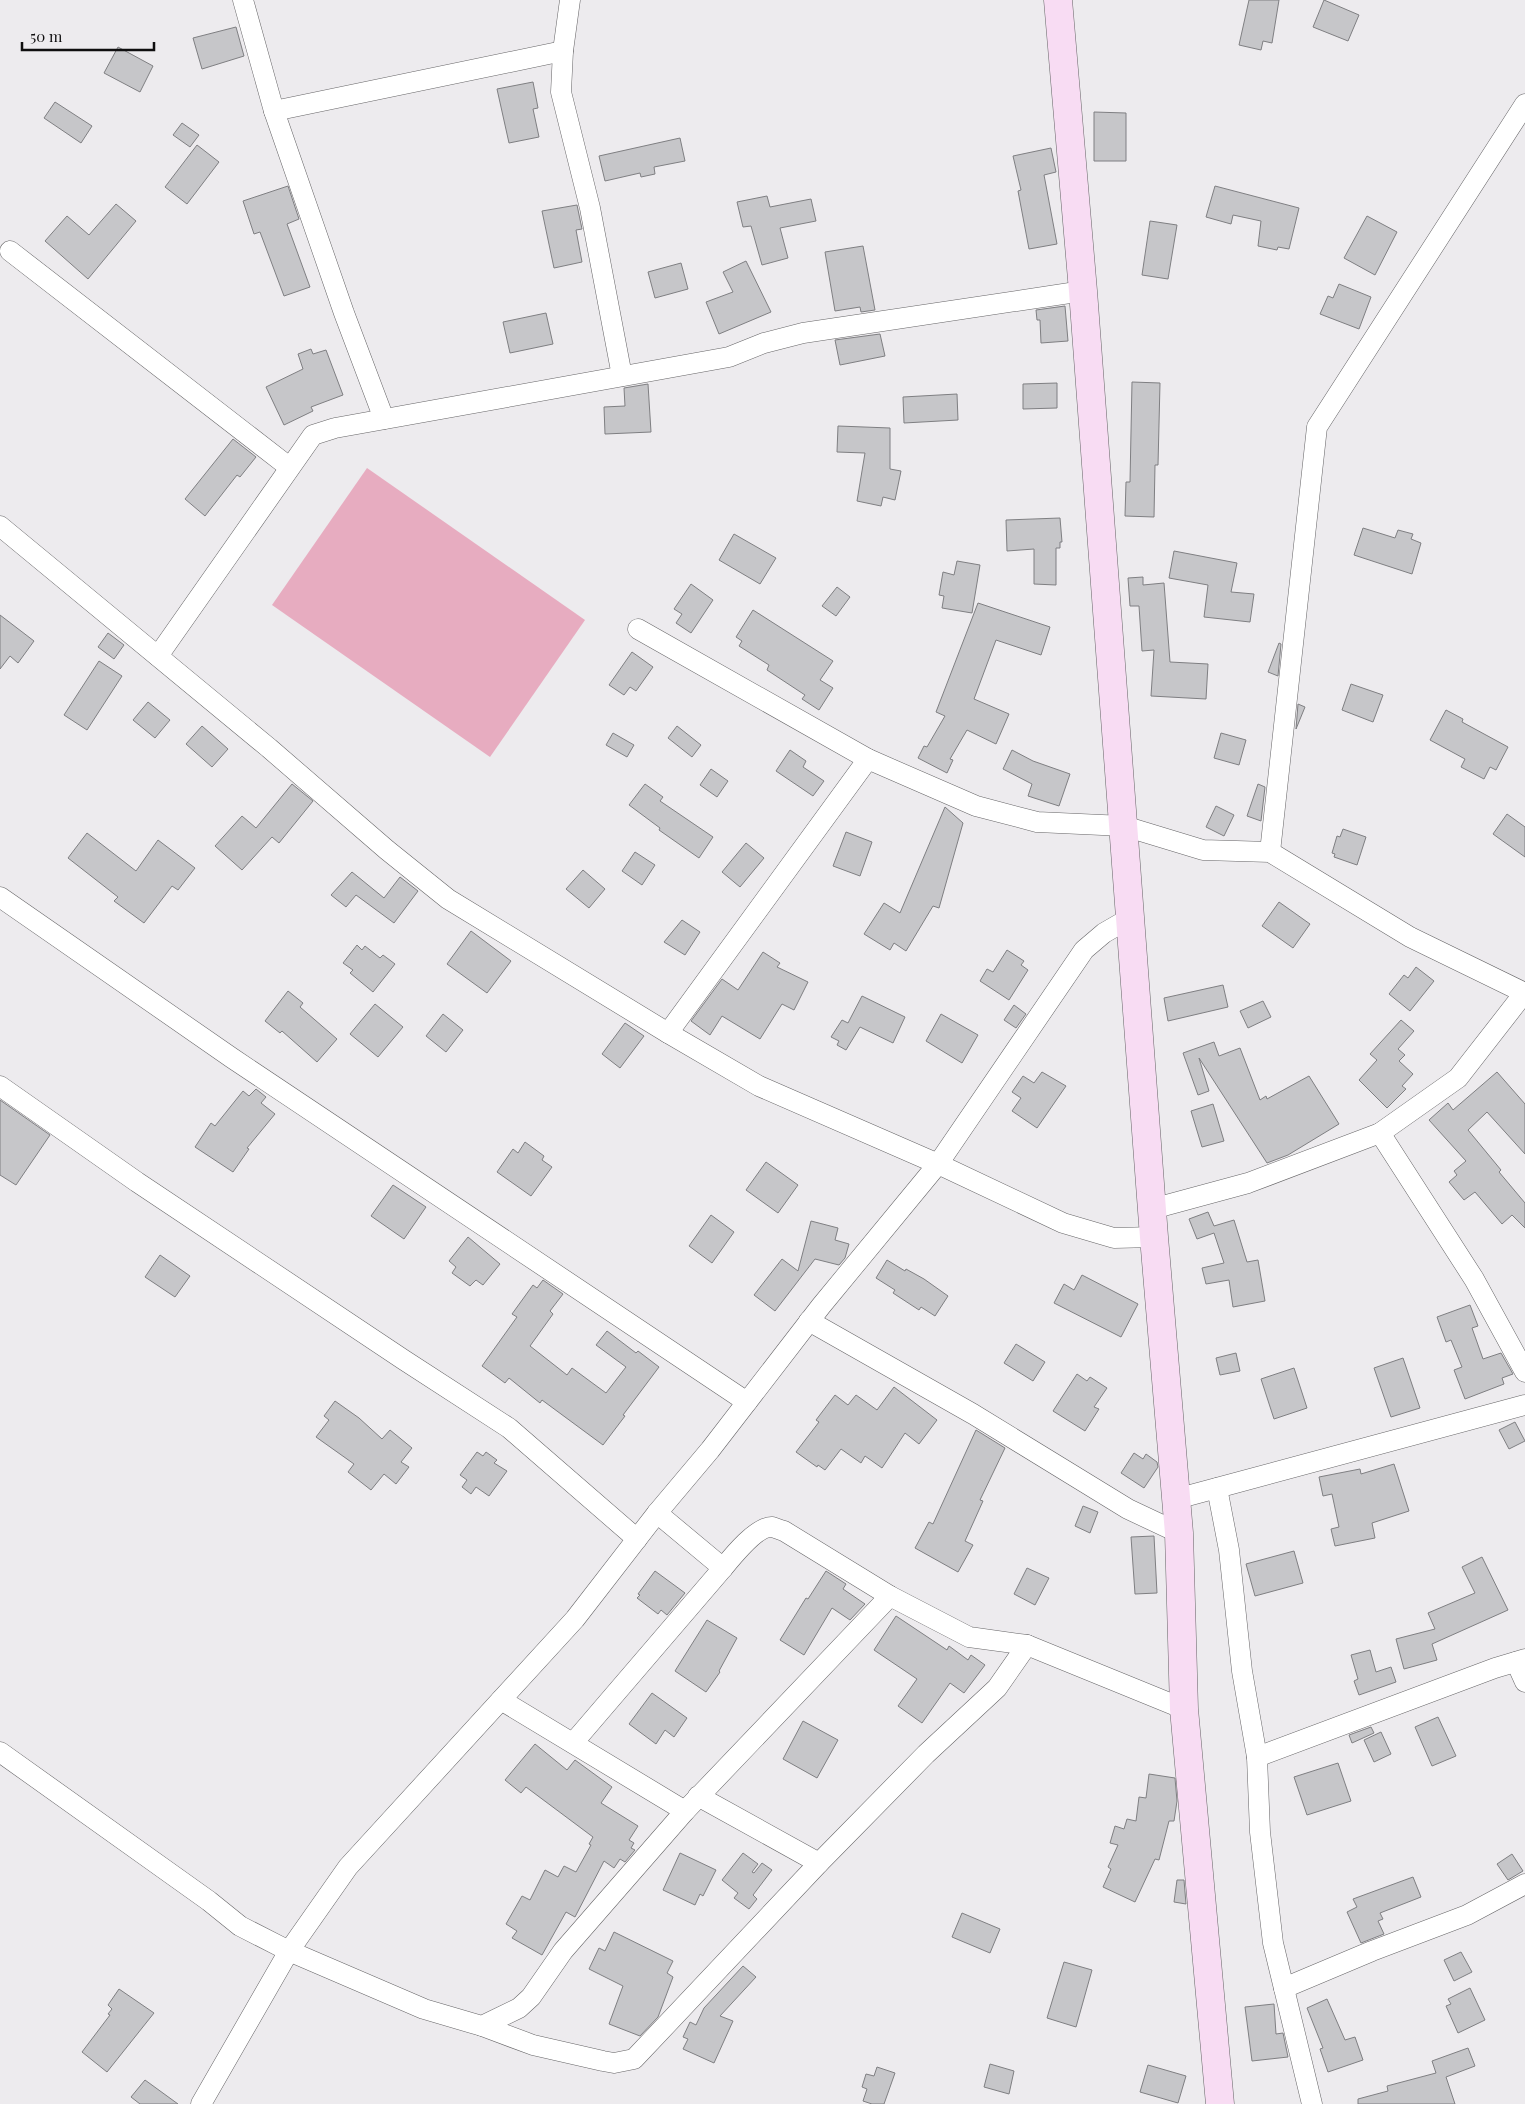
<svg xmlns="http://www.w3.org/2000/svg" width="1525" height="2104" font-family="'Playfair Display',serif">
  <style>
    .green { fill: #e7acc0 }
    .building { fill: #c6c6c9; stroke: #7f7f82 }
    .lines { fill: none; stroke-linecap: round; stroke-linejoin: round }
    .street-casing { stroke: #666567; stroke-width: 21 }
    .secondary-casing { stroke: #666567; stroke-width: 29 }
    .street { stroke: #fff; stroke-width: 20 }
    .secondary { stroke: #f8dcf3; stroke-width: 28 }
  </style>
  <rect width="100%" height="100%" fill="#edebee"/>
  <polygon class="green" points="367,468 585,620 490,757 272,605"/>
  <g class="building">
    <polygon points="1249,0 1279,0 1272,43 1263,41 1261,50 1239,45"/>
    <polygon points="1324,0 1359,15 1348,41 1313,27"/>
    <polygon points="236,27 244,56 202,69 193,38"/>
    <polygon points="118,47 153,66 140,92 104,73"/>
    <polygon points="533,82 538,108 533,109 539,137 509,143 497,89"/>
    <polygon points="55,102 92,126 81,143 44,118"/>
    <polygon points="1094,112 1126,113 1126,161 1094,161"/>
    <polygon points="182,123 199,135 190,147 173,135"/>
    <polygon points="680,138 685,161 654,167 655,174 641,177 640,173 605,181 599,156"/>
    <polygon points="197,145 219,162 187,204 165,187"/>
    <polygon points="1051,148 1056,172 1044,175 1057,244 1029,249 1018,191 1021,190 1013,156"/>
    <polygon points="288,186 299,219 287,224 310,287 284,296 260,232 254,234 243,201"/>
    <polygon points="1215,186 1299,208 1289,249 1278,247 1277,250 1258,246 1261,221 1233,215 1231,224 1206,217"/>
    <polygon points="767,196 770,207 811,199 816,221 780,228 788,258 762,265 751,226 743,227 737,202"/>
    <polygon points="116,204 136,221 88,279 45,241 67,216 89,235"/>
    <polygon points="577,205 582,229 576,230 582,262 554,268 542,211"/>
    <polygon points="1367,216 1397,232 1375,275 1344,258"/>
    <polygon points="1150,221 1177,225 1168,279 1142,275"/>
    <polygon points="863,246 875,310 861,312 860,307 835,311 825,252"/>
    <polygon points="746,261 771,312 719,334 706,302 733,292 723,272"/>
    <polygon points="681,263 688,289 655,298 648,272"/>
    <polygon points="1339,284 1371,297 1359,329 1320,314 1328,296 1333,298"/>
    <polygon points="1065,306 1068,341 1041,343 1040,320 1037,320 1036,310"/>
    <polygon points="546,313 553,344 510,353 503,322"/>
    <polygon points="880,334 885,356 840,365 835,340"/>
    <polygon points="311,349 313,354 326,350 343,395 311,407 313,411 284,425 266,387 303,369 298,354"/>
    <polygon points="1132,382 1160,383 1158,465 1155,465 1154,517 1125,516 1126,482 1130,482"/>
    <polygon points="1057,383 1057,408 1023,409 1023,384"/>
    <polygon points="648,384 651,432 605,434 604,407 625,406 624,388"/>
    <polygon points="957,394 958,420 904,423 903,397"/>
    <polygon points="838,426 890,428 890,469 901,471 895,500 883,497 881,506 857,501 865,453 837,452"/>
    <polygon points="233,439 256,457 240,477 237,475 205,516 185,499"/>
    <polygon points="1060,518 1062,542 1060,542 1060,548 1056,548 1056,585 1034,584 1034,549 1007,551 1006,520"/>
    <polygon points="1363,528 1395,538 1398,530 1413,534 1411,539 1421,543 1412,574 1354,555"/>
    <polygon points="734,534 776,558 760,584 719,560"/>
    <polygon points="1174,551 1237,563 1231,592 1254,594 1250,622 1204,617 1208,585 1169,578"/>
    <polygon points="957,561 980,565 972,613 942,608 944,596 939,595 943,572 954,575"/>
    <polygon points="1143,577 1143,585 1164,583 1170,662 1208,664 1206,699 1151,696 1154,650 1142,651 1139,606 1130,606 1128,578"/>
    <polygon points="691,584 713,600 691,633 676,623 682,614 674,609"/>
    <polygon points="837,587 850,597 836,616 822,606"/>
    <polygon points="978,603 1050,627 1041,655 996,640 974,699 1009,714 996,744 967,730 950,759 953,760 947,773 918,758 924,746 927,747 945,716 936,712"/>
    <polygon points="753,610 833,661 820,680 833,688 819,710 802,699 805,695 767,670 769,665 739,646 742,641 736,637"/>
    <polygon points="0,615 34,641 18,663 10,656 0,669"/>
    <polygon points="108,633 124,645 114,659 98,647"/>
    <polygon points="1279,643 1281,644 1278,676 1268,672"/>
    <polygon points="632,652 653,667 636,691 630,687 624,695 609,685"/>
    <polygon points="99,661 122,676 87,730 64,715"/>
    <polygon points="1351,684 1383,695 1373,722 1342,710"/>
    <polygon points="148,702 170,720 155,738 133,720"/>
    <polygon points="1298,704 1305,707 1296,729"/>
    <polygon points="1446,710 1463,719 1462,722 1508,747 1496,770 1490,767 1484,779 1461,767 1465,759 1430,740"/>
    <polygon points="202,726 228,749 212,767 186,744"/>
    <polygon points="677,726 701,745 692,757 668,738"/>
    <polygon points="613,733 634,745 627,757 606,745"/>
    <polygon points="1221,733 1246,740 1239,765 1214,758"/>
    <polygon points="790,750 806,761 803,767 824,781 813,796 776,771"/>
    <polygon points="1012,750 1033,761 1070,774 1059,806 1028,796 1032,784 1003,769"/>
    <polygon points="711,769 728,781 717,797 700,785"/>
    <polygon points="292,784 313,801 279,843 272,837 242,870 215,846 242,816 256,828"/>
    <polygon points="645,784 663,797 660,801 713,837 699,858 659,830 660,828 629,805"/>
    <polygon points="1258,784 1265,787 1261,821 1247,816"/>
    <polygon points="1216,806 1234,815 1224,836 1206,827"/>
    <polygon points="945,807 963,823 939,908 933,906 906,951 894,943 890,950 864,934 884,903 900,913"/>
    <polygon points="1507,814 1525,827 1525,857 1493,834"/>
    <polygon points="1343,829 1366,837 1357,865 1334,857 1335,854 1332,853 1337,836 1340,837"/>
    <polygon points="846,832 872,842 860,876 833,866"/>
    <polygon points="87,833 136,871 158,840 195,868 178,890 172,886 144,923 114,901 118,897 68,858"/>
    <polygon points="746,843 764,858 740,887 722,872"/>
    <polygon points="635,852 655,865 642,885 622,871"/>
    <polygon points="583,870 605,889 589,908 566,889"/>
    <polygon points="352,872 384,898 400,877 418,891 394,923 356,895 346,907 331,895"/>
    <polygon points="1279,902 1310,924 1293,948 1262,926"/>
    <polygon points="682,920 700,932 685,955 664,942"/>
    <polygon points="471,931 511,961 487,993 447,964"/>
    <polygon points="357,945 362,950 365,946 380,958 383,955 395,964 373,992 350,973 353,970 343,963"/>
    <polygon points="1007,950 1024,961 1021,965 1028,970 1009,1000 980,981 987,969 993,972"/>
    <polygon points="763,952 780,963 777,967 808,982 794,1010 782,1004 760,1039 722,1016 710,1035 691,1021 722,979 738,990"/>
    <polygon points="1416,967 1434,981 1410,1011 1389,994 1404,975 1408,978"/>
    <polygon points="1223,985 1228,1007 1168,1021 1164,998"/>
    <polygon points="288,991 303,1003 300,1007 337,1039 317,1062 282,1031 280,1033 265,1021"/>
    <polygon points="862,996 905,1017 893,1043 860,1027 846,1050 837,1045 839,1041 831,1037 842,1020 848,1023"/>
    <polygon points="1263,1001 1271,1017 1248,1028 1240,1011"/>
    <polygon points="375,1004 403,1027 378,1057 350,1034"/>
    <polygon points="1014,1005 1026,1014 1016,1028 1004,1020"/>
    <polygon points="443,1014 463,1030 446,1052 426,1036"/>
    <polygon points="941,1014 978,1035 962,1063 926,1041"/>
    <polygon points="1401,1020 1414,1031 1398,1049 1405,1055 1399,1061 1413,1074 1402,1086 1406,1089 1387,1108 1359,1080 1377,1060 1370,1054"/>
    <polygon points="625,1023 644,1036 620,1068 602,1054"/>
    <polygon points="1214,1042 1219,1056 1240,1048 1260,1100 1266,1096 1267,1099 1309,1076 1339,1124 1288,1155 1267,1163 1199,1058 1209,1091 1198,1095 1183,1053"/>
    <polygon points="1042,1072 1066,1086 1037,1128 1012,1111 1021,1098 1012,1092 1023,1076 1034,1083"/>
    <polygon points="1497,1072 1525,1104 1525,1154 1487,1112 1468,1130 1501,1170 1499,1172 1525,1203 1525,1228 1512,1215 1502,1224 1475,1192 1464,1200 1449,1182 1457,1175 1454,1171 1466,1161 1429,1120 1448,1103 1453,1110"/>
    <polygon points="256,1089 266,1097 261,1103 275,1114 247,1148 249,1149 233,1172 195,1147 211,1123 215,1126 243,1091 249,1096"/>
    <polygon points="0,1100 50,1135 16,1185 0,1175"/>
    <polygon points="1213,1104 1224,1141 1202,1147 1191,1111"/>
    <polygon points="525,1142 544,1156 542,1160 552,1167 531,1196 497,1172 513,1149 518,1153"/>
    <polygon points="766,1162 798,1185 778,1213 746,1190"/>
    <polygon points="393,1185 426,1207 404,1239 371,1216"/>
    <polygon points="1208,1212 1214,1226 1234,1220 1247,1262 1258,1260 1265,1301 1233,1307 1229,1280 1206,1284 1202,1268 1224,1263 1214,1233 1197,1239 1189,1219"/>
    <polygon points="711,1215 734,1232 712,1263 689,1246"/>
    <polygon points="811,1221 838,1228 835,1240 849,1244 845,1258 839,1265 815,1259 775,1311 754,1295 782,1259 798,1271"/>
    <polygon points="468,1237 500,1264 483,1285 476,1280 470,1286 452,1273 456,1267 449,1261"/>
    <polygon points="160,1255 190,1276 175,1297 145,1277"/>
    <polygon points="887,1260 905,1271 906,1269 924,1279 948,1296 935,1316 921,1307 919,1310 893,1293 895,1290 876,1278"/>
    <polygon points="1082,1275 1138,1304 1121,1337 1054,1303 1064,1284 1074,1290"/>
    <polygon points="543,1280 563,1294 550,1311 553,1314 530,1346 567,1375 572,1368 606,1393 626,1367 596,1345 607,1331 636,1353 638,1351 659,1367 623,1415 625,1416 603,1445 542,1400 540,1403 509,1378 505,1383 482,1366 517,1317 512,1314 533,1285 537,1288"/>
    <polygon points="1470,1305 1478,1326 1472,1328 1483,1359 1501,1353 1513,1374 1502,1378 1504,1384 1465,1399 1454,1370 1462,1367 1451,1340 1446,1342 1437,1317"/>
    <polygon points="1016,1344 1045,1362 1033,1381 1004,1363"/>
    <polygon points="1236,1353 1240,1371 1220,1375 1216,1358"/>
    <polygon points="1403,1358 1420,1408 1391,1417 1374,1368"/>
    <polygon points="1294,1368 1307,1408 1274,1419 1261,1379"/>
    <polygon points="1077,1374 1087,1381 1090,1377 1107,1388 1094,1407 1099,1409 1085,1431 1053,1411"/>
    <polygon points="894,1387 937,1420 919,1444 905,1433 882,1468 865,1456 861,1463 841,1449 825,1470 818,1465 817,1467 796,1452 819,1422 816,1420 835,1395 848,1405 856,1395 877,1410"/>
    <polygon points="335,1401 359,1418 382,1439 390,1430 412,1448 401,1462 409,1467 396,1484 384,1474 371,1490 348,1472 354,1464 316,1437 329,1420 324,1416"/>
    <polygon points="1515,1422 1525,1441 1509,1449 1499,1430"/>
    <polygon points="976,1430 1005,1448 980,1500 983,1501 965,1541 973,1545 958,1572 915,1548 929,1522 933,1524"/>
    <polygon points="477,1452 483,1456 486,1452 497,1460 494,1463 507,1471 489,1496 476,1487 471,1494 462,1487 467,1480 460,1475"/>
    <polygon points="1134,1453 1143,1459 1146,1454 1157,1462 1158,1467 1144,1488 1121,1473"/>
    <polygon points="1394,1464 1409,1511 1372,1523 1375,1538 1335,1546 1331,1529 1339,1527 1332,1494 1323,1496 1319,1477 1360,1469 1361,1474"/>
    <polygon points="1083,1506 1098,1512 1090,1533 1075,1526"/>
    <polygon points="1154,1536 1157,1593 1135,1594 1131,1537"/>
    <polygon points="1294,1551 1303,1583 1255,1596 1246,1564"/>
    <polygon points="1482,1557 1508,1610 1432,1644 1437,1660 1404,1669 1396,1639 1435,1629 1428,1613 1475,1593 1462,1567"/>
    <polygon points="1027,1568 1049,1578 1035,1605 1014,1594"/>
    <polygon points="655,1571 685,1593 667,1615 661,1610 658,1614 637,1598 640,1595 638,1594"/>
    <polygon points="826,1571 846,1584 843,1589 865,1604 850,1620 832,1608 804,1655 780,1640 806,1598 808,1599"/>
    <polygon points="896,1616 947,1650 949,1646 968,1660 971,1655 985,1665 964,1693 950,1683 922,1723 898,1706 917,1679 874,1650"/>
    <polygon points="707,1620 737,1638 719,1671 720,1672 706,1692 675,1671"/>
    <polygon points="1370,1650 1376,1672 1391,1667 1396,1682 1359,1695 1354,1681 1358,1679 1351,1655"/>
    <polygon points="652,1693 687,1718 674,1737 665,1730 656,1744 629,1724"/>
    <polygon points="1438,1717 1456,1756 1432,1766 1415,1727"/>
    <polygon points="803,1721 838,1740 817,1778 783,1759"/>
    <polygon points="1371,1727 1374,1733 1352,1743 1349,1735"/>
    <polygon points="1381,1732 1391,1754 1374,1762 1364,1740"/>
    <polygon points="535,1744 567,1770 575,1760 612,1787 601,1803 638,1826 629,1840 634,1843 631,1848 635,1850 625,1862 620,1859 614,1868 604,1861 575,1917 566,1912 542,1955 512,1938 517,1931 506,1924 522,1896 530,1900 545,1870 558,1877 564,1866 576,1872 591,1845 589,1844 593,1837 526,1787 521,1793 505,1780"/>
    <polygon points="1338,1763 1351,1801 1307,1815 1294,1777"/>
    <polygon points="1149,1774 1175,1778 1177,1801 1174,1821 1169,1821 1159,1860 1155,1859 1135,1902 1103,1887 1111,1869 1108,1867 1118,1845 1110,1843 1115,1826 1124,1829 1127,1819 1136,1821 1139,1797 1146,1798"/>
    <polygon points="680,1853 716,1870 703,1896 700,1894 695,1905 663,1890"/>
    <polygon points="743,1853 758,1864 752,1872 754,1873 762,1863 772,1870 753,1895 757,1899 749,1909 734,1898 738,1893 722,1880"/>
    <polygon points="1512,1854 1523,1871 1508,1880 1497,1864"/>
    <polygon points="1413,1877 1421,1897 1380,1913 1383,1919 1378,1921 1384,1934 1361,1943 1347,1912 1357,1907 1353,1899"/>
    <polygon points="1177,1880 1184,1880 1186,1904 1174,1902"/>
    <polygon points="962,1913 1000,1929 990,1953 952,1937"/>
    <polygon points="614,1932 673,1961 667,1973 673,1977 658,2017 640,2036 609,2024 623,1986 589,1969 599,1948 605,1951"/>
    <polygon points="1461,1952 1472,1972 1454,1981 1444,1960"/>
    <polygon points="1064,1962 1092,1970 1076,2027 1047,2018"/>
    <polygon points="743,1966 756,1977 720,2016 733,2021 714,2063 683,2049 688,2039 683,2037 690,2022 696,2025 704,2008"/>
    <polygon points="1470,1988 1485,2020 1458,2033 1446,2006 1451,2004 1448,1999"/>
    <polygon points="119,1989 154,2013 107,2072 82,2052 110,2015 108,2014 112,2009 108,2005"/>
    <polygon points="1327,1999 1345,2040 1355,2037 1363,2060 1328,2072 1320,2049 1323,2048 1307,2008"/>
    <polygon points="1274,2004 1276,2034 1283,2033 1288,2057 1252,2061 1245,2007"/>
    <polygon points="1468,2048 1475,2066 1446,2077 1455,2104 1358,2104 1358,2099 1388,2091 1387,2086 1436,2073 1432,2061"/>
    <polygon points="990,2064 1014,2071 1009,2094 984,2087"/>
    <polygon points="1148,2065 1186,2076 1178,2103 1140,2092"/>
    <polygon points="877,2067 895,2073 884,2104 872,2104 863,2101 867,2089 862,2087 866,2074 874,2076"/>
    <polygon points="145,2080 178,2104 140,2104 131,2097"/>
  </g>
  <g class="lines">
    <g class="street-casing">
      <g id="street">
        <polyline points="243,0 274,111 344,313 384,419"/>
        <polyline points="570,0 563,51 561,92 590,208 622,376"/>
        <polyline points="274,111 563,51"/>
        <polyline points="10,251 289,467"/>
        <polyline points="0,526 269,748 387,850 448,899 668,1033 759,1086 938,1164 1063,1223 1114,1238 1154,1237"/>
        <polyline points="638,629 868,759 976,806 1037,822 1124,826 1203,850 1270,852 1410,937 1525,993"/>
        <polyline points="158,656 313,435 335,428 729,357 764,343 803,333 1083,291"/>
        <polyline points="1270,852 1317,427 1525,104"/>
        <polyline points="0,897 232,1058 747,1402"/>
        <polyline points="668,1033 868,759"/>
        <polyline points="0,1086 137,1182 404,1360 509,1428 637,1539"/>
        <polyline points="1380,1133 1474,1279 1525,1372"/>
        <polyline points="1152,1209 1248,1183 1380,1133 1458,1078 1525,992"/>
        <polyline points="809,1321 973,1414 1128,1509 1179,1533"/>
        <polyline points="1217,1488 1229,1550 1242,1671 1257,1757 1260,1832 1273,1943 1312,2104"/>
        <polyline points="1176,1499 1525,1405"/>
        <path d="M657,1513L723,1568C732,1557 757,1526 772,1527C776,1528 780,1530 784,1531L890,1596L969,1637L1027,1645L1184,1709"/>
        <polyline points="1516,1662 1525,1682"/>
        <polyline points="501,1700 685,1811"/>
        <polyline points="573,1743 723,1568"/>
        <polyline points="0,1752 209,1901 240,1926 289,1951 424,2009 482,2026 519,2008 531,1997 563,1951 685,1811 890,1596"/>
        <polyline points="1257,1757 1495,1668 1525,1659"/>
        <polyline points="698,1796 819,1863"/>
        <polyline points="1284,1988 1372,1951 1467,1915 1525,1884"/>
        <polyline points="482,2026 533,2045 603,2061 614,2063 634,2059 819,1863 926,1754 997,1688 1027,1645"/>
        <polyline points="201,2104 289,1951 348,1867 575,1619 657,1513 710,1450 821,1306 938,1164 1084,950 1104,933 1130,918"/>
      </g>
    </g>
    <g class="secondary-casing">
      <polyline id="secondary" points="1058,0 1083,291 1154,1237 1179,1533 1184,1709 1220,2104"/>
    </g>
    <use href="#street" class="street"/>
    <use href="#secondary" class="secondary"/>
  </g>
  <path d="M22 42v8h132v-8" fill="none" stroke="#0f0e0f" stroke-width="2.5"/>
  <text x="30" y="42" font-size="15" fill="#0f0e0f" stroke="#edebee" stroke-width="4" paint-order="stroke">50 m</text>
</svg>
